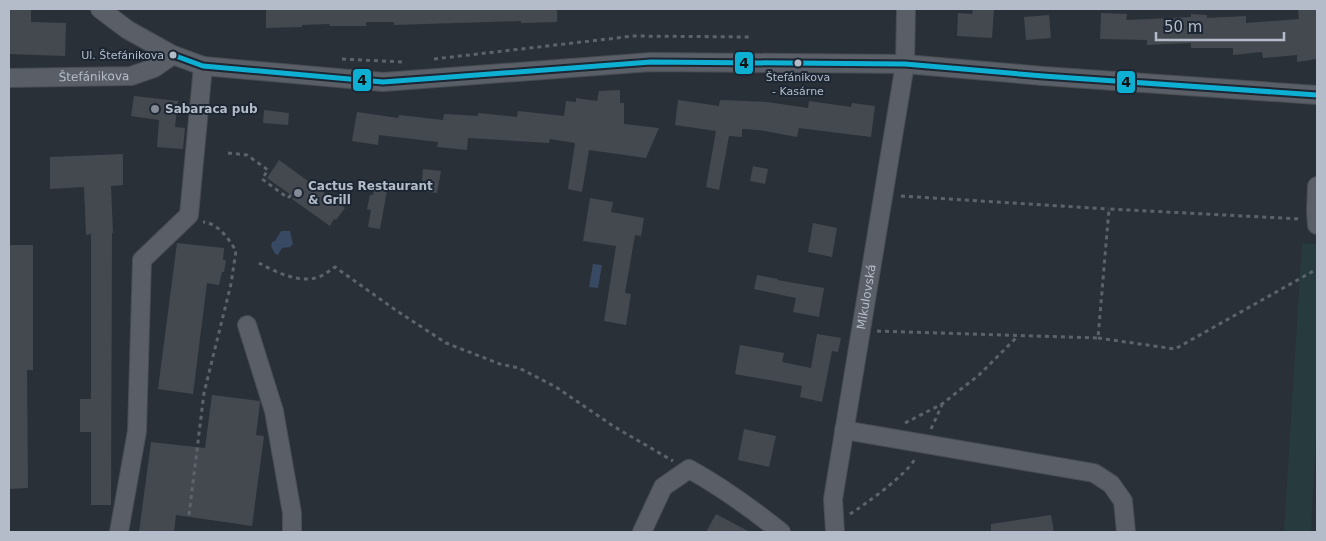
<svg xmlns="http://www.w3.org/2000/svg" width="1326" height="541" font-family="'DejaVu Sans',sans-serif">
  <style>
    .green { fill: #273a3e }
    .water { fill: #384963 }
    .building { fill: #444950 }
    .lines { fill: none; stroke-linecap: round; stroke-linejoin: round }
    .minor-casing { stroke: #484c53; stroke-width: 20 }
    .path { stroke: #5d636a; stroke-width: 3; stroke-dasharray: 4 4; stroke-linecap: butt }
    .minor { stroke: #5a5e66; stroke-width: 18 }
    .bus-1-casing { stroke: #1d2633; stroke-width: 9 }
    .bus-1 { stroke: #0dafd3; stroke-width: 5 }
    .bus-dot { fill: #b4bcc9; stroke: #1d2633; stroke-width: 2 }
    .poi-dot { fill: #848b96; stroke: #1d2633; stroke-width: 2 }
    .labels { text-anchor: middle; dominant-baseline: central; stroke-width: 4; stroke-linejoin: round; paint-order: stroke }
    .bus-label { font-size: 11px; fill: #b4bcc9; stroke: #1d2633; text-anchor: end }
    .street-label { font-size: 12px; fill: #b4bcc9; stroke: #1d2633 }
    .poi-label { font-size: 12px; font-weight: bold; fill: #b4bcc9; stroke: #1d2633; text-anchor: start }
    .line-badge { stroke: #1d2633; stroke-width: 2 }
    .pale-badge-label { font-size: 14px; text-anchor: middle; font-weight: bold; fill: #111 }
  </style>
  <rect width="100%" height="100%" fill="#2a3038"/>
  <polygon class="green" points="1302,243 1317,244 1317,417 1311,532 1284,532"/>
  <g class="water">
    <polygon points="281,231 290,231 293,244 290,247 282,248 278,255 275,254 271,246 272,242 275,241"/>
    <polygon points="593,264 602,265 598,288 589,287"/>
  </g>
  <g class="building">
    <polygon points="9,9 31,9 31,22 66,23 65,56 9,54"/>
    <polygon points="266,9 557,9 557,22 521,23 521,21 394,25 394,22 366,22 366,26 330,26 329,24 302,25 302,27 266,28"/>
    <polygon points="973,9 994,9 992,38 957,36 958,13 972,14"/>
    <polygon points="1298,9 1317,9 1317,59 1297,62 1297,55 1263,58 1262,52 1233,55 1233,48 1191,48 1191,43 1147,45 1147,40 1100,39 1101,13 1127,14 1126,20 1191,17 1191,14 1207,15 1207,18 1246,16 1246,23 1299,19"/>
    <polygon points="1049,15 1051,38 1026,40 1024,17"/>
    <polygon points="620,90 620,103 624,103 624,124 659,128 646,158 589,150 582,192 568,189 575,143 550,139 549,143 468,138 467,150 437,147 438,142 379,135 378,145 352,141 357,112 398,118 399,115 443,120 444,114 478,116 478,113 517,117 518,111 564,116 566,101 576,102 576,98 597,101 599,91"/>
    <polygon points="134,96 178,101 175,127 185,128 183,149 157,147 159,120 131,116"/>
    <polygon points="678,100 719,106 720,100 767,102 808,108 809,101 851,107 852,103 875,106 871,137 799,128 797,137 759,130 742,129 742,137 729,136 719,190 706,187 716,131 675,125"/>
    <polygon points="264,110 289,113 288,125 263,123"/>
    <polygon points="123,154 123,185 111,186 113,233 112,233 111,505 91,505 91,432 80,432 80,399 91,399 91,234 86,235 84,187 50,189 50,157"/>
    <polygon points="279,160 345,208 336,220 334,219 330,226 292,199 294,197 267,178"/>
    <polygon points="753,166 768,169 765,184 750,181"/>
    <polygon points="423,169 441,171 437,193 421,191"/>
    <polygon points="375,182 388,185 380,229 368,227 371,210 367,209 370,195 373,195"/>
    <polygon points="590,198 613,202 611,212 644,218 641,236 635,235 625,293 631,294 626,325 604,321 616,246 583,241"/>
    <polygon points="813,223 837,228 832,257 808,252"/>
    <polygon points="177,243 224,248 223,260 226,260 224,272 222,272 219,285 207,283 193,394 158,389"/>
    <polygon points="9,245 33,245 33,370 27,370 28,488 9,489"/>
    <polygon points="757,275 778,279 777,280 824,288 819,317 793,312 796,298 754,289"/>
    <polygon points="817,334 841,338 838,352 832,351 822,402 800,397 802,386 735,374 740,345 784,353 782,362 811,368"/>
    <polygon points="212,395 260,401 260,403 256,435 264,436 252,526 176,515 174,532 139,532 151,442 205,448"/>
    <polygon points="744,429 776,436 769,467 738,460"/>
    <polygon points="716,514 750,532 706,532"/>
    <polygon points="1051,515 1054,532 991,532 991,524"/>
  </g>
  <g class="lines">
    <g class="minor-casing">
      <g id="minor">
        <polyline points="100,9 128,30 173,55 203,66 383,82 651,62 905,64 1043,76 1317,95"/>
        <path id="s1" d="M9,78L131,76L154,68L173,55"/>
        <polyline points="1317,186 1316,211 1317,225"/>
        <polyline points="247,325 274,411 292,513 292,532"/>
        <polyline points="844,430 1094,473 1111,484 1123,501 1126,532"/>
        <polyline points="119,532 137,431 142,260 189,215 203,66"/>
        <path d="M642,532L663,487L689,469C722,487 752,509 781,532"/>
        <path id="s2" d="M835,532L833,499L905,64L906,9"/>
      </g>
    </g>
    <g class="path">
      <polyline points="342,59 403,62"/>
      <polyline points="434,59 634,36 750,37"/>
      <polyline points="228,153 247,155 268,170 262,179 288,198 291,195"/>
      <polyline points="901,196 1109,209"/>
      <path d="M259,263C276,272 301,285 321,276C326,274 330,270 335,267L397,311L446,343L500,364L519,368L556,387L613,426L673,461"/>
      <polyline points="877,331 1098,338 1109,209 1301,219"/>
      <polyline points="1098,338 1175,349 1317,269"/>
      <polyline points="905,423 942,404 979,375 1018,336"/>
      <polyline points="931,429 942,405"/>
      <path d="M850,514C867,503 905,476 915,459"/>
      <path d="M189,515L204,393L231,284L236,251C229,239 218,223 203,222"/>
    </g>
    <use href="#minor" class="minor"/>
    <g class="bus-1-casing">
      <polyline id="bus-1" points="173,55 203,66 383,82 651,62 905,64 1043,76 1317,95"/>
    </g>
    <use href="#bus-1" class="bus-1"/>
  </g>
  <g class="bus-dot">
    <circle cx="173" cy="55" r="4.5"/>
    <circle cx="798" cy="63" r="4.5"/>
  </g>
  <g class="poi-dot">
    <circle cx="155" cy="109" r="5"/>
    <circle cx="298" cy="193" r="5"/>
  </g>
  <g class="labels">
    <g class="bus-label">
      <text x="164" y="55">Ul. Štefánikova</text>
      <text x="798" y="77" text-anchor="middle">Štefánikova<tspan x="798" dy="14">- Kasárne</tspan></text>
    </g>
    <g class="street-label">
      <text stroke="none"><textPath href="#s1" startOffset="85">Štefánikova</textPath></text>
      <text stroke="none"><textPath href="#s2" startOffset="238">Mikulovská</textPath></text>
    </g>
    <g class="poi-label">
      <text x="165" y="109">Sabaraca pub</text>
      <text x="308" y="186">Cactus Restaurant<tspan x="308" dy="14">&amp; Grill</tspan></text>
    </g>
  </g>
  <g class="line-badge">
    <rect x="734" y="51" width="20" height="24" rx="5" fill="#0dafd3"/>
    <rect x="352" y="68" width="20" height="24" rx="5" fill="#0dafd3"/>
    <rect x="1116" y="70" width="20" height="24" rx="5" fill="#0dafd3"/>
  </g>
  <g class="pale-badge-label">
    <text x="744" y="68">4</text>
    <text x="362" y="85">4</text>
    <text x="1126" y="87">4</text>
  </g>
  <rect width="1326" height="541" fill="none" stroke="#b4bcc9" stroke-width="20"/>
  <path d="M1156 32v8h128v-8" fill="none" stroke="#b4bcc9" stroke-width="2.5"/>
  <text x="1164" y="32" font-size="15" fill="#b4bcc9" stroke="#1d2633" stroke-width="4" paint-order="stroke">50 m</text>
</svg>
